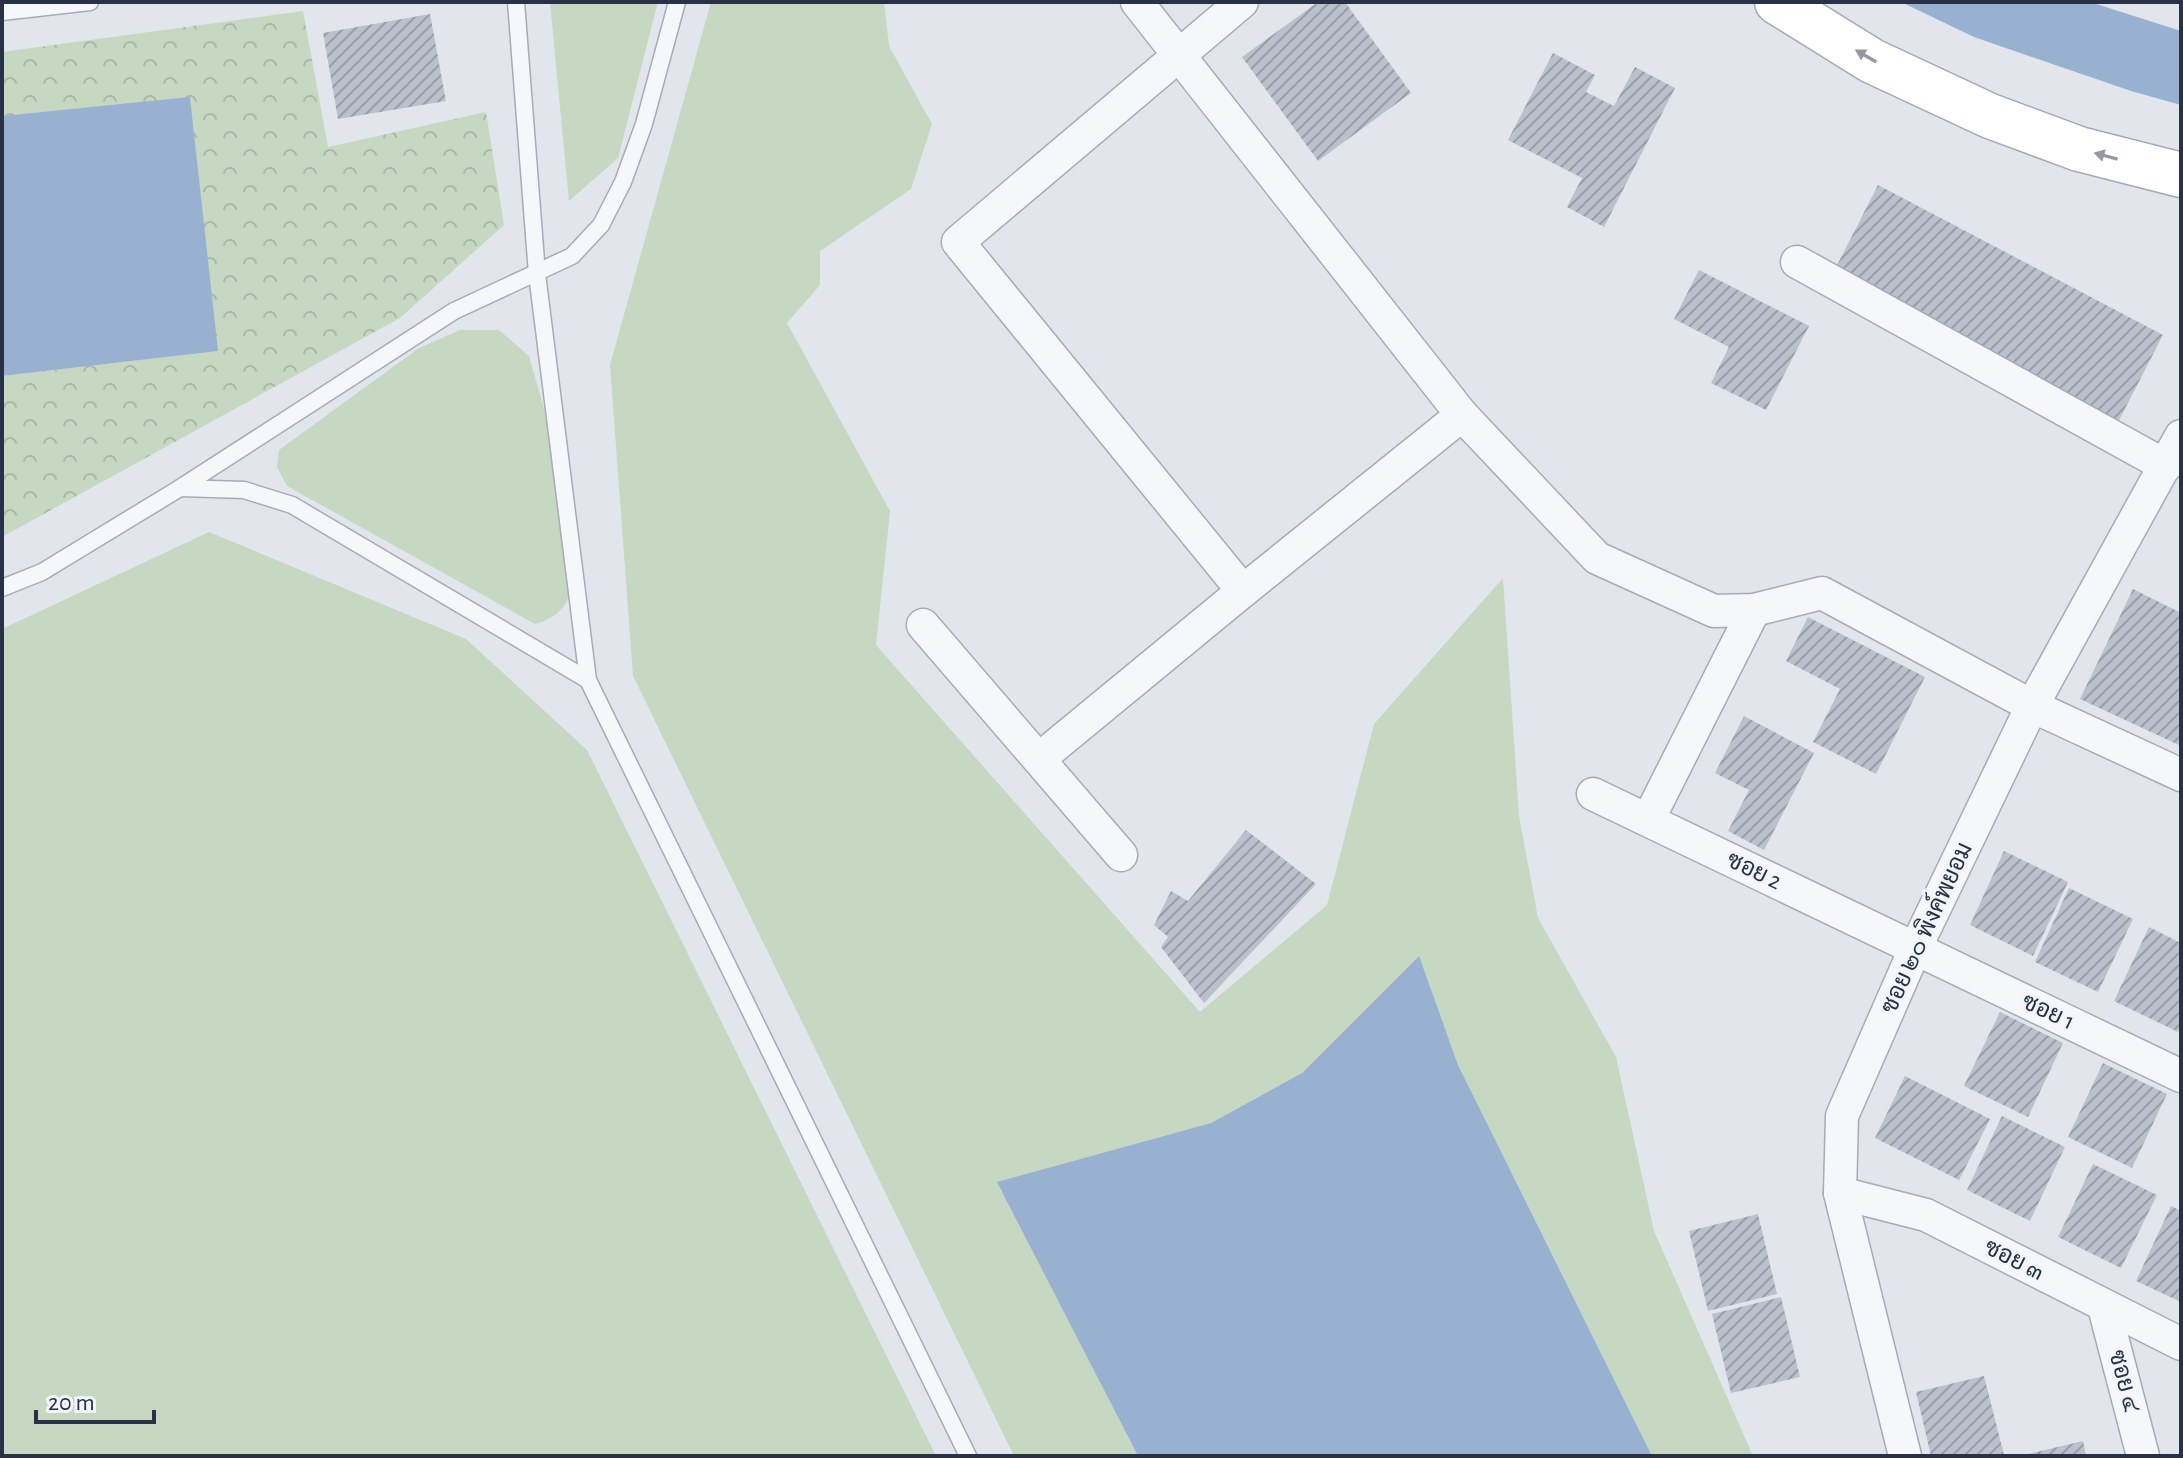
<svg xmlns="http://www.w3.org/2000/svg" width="2183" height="1458" font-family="'Alegreya Sans',Sarabun,sans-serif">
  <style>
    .grass { fill: #c6d7c2 }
    .forest { fill: url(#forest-crowns) }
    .water { fill: #99b1d0 }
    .building { fill: url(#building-hatch) }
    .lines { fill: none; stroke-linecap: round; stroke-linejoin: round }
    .service-casing { stroke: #a6abb7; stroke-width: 19 }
    .minor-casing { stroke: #a6abb7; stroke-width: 35 }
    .primary-casing { stroke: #a0a9b9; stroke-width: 47 }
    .service { stroke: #f5f7fa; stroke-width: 16 }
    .minor { stroke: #f5f7fa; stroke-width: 32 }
    .primary { stroke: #fff; stroke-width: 44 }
    .oneway { fill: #9498a2 }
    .labels { text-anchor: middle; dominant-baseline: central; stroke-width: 6; stroke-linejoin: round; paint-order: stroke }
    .street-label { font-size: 24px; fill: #283146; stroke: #f2f5f9 }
  </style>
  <defs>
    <pattern id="forest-crowns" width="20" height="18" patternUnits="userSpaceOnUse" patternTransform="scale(2)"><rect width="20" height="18" fill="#c6d7c2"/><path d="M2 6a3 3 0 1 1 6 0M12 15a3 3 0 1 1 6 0" fill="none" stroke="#aab9a8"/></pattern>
    <pattern id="building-hatch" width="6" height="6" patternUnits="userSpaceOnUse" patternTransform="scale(2)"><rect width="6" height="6" fill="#bbc1cc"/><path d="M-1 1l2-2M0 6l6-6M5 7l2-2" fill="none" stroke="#989da7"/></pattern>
  </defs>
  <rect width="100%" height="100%" fill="#e2e5ec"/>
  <g class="grass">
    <polygon points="550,2 658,2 618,158 569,201"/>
    <polygon points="711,2 884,2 889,46 932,124 911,189 820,251 820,285 787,323 890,511 876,645 1200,1012 1327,905 1374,724 1503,578 1519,816 1538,918 1616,1057 1654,1231 1753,1456 1652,1456 1458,1065 1418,957 1302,1073 1211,1123 998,1182 1138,1456 1014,1456 633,676 610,365"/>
    <path d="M460,330H499L529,356L544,409L575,581C567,605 560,617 535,624L287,486L277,467L279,450L419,348Z"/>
    <polygon points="209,532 466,639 587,750 936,1456 2,1456 2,629"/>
  </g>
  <polygon class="forest" points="303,11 328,147 486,112 504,225 400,318 2,537 2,376 217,351 190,98 2,116 2,52"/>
  <g class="water">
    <polygon points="1901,2 2090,2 2181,31 2181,105 2131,91 1974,37"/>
    <polygon points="190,97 218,351 2,376 2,116"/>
    <polygon points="1419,956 1458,1065 1652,1456 1138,1456 997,1182 1211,1123 1302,1073"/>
  </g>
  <g class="building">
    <polygon points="1318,2 1345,2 1411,93 1318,161 1242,57"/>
    <polygon points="430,14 446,101 338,119 323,33"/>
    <polygon points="1553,53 1595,75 1586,92 1614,106 1635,67 1675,88 1604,227 1567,207 1582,178 1508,140"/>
    <polygon points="1878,185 2163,335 2117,424 1832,275"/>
    <polygon points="1699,270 1809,326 1766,410 1711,383 1729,347 1674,319"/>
    <polygon points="2133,589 2181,613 2181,746 2080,699"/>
    <polygon points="1808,617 1925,677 1876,774 1813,742 1840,689 1786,661"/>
    <polygon points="1744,716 1814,753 1764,850 1728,831 1749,790 1715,773"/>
    <polygon points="1246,830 1316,884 1204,1003 1161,947 1168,937 1154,925 1171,891 1188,901"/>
    <polygon points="2004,851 2068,882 2033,956 1970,925"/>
    <polygon points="2069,888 2133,919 2098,992 2035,962"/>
    <polygon points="2149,927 2181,943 2181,1026 2178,1032 2114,1001"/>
    <polygon points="2000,1012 2063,1043 2028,1117 1964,1086"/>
    <polygon points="2103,1063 2167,1094 2132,1168 2068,1137"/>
    <polygon points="1905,1076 1990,1119 1959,1180 1875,1138"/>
    <polygon points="2002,1116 2065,1147 2030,1221 1967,1190"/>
    <polygon points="2093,1164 2157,1195 2121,1268 2058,1237"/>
    <polygon points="2171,1206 2181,1211 2181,1302 2136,1281"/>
    <polygon points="1758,1214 1777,1294 1708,1311 1689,1231"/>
    <polygon points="1781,1297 1800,1377 1731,1393 1712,1314"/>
    <polygon points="1984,1376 2004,1455 1931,1456 1916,1392"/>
    <polygon points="2083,1441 2086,1456 2024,1456 2024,1455"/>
  </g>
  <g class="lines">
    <g class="service-casing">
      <g id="service">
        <polyline points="516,2 537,274 588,680 968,1456"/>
        <polyline points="2,12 90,2"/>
        <polyline points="180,488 244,490 292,505 588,680"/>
        <polyline points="2,588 42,572 180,488 454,311 572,256 601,225 623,182 644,124 677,2"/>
      </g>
    </g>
    <g class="minor-casing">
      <g id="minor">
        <polyline points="1137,2 1462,415 1597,558 1714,611 1754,610 1822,593 2032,706 2181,775"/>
        <polyline points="1242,2 958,242 1243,591"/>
        <polyline points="1797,262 2166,466"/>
        <polyline points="923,625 1121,855"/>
        <polyline points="1039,759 1243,591 1462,415"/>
        <polyline points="1593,794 2181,1076"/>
        <polyline points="1648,820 1754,610"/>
        <polyline points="1840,1193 1926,1215 2181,1344"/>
        <polyline points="2104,1307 2143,1456"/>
        <polyline points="1905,1456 1840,1193 1842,1116 1915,949 2032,706 2181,436"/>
      </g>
    </g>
    <g class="primary-casing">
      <polyline id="primary" points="1777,2 1872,61 1990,116 2079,149 2181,175"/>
    </g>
    <use href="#service" class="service"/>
    <use href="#minor" class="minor"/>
    <use href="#primary" class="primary"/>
  </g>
  <defs><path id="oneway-solid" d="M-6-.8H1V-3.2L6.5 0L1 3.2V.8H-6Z" transform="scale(2)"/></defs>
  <g class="oneway">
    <use href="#oneway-solid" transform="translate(1866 56) rotate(-150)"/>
    <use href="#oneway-solid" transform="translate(2106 156) rotate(-165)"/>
  </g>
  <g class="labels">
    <g class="street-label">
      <text transform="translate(1754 871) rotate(26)">ซอย 2</text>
      <text transform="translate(1927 928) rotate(-65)">ซอย ๒๐ พิงค์พยอม</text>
      <text transform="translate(2048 1012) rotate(25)">ซอย 1</text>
      <text transform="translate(2014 1260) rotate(27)">ซอย ๓</text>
      <text transform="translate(2124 1381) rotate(75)">ซอย ๔</text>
    </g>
  </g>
  <rect width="2183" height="1458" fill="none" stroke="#283146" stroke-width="8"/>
  <path d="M36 1410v12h118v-12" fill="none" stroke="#283146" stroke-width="4"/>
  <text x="48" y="1410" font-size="24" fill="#283146" stroke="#f2f5f9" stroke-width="6" paint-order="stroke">20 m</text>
</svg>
